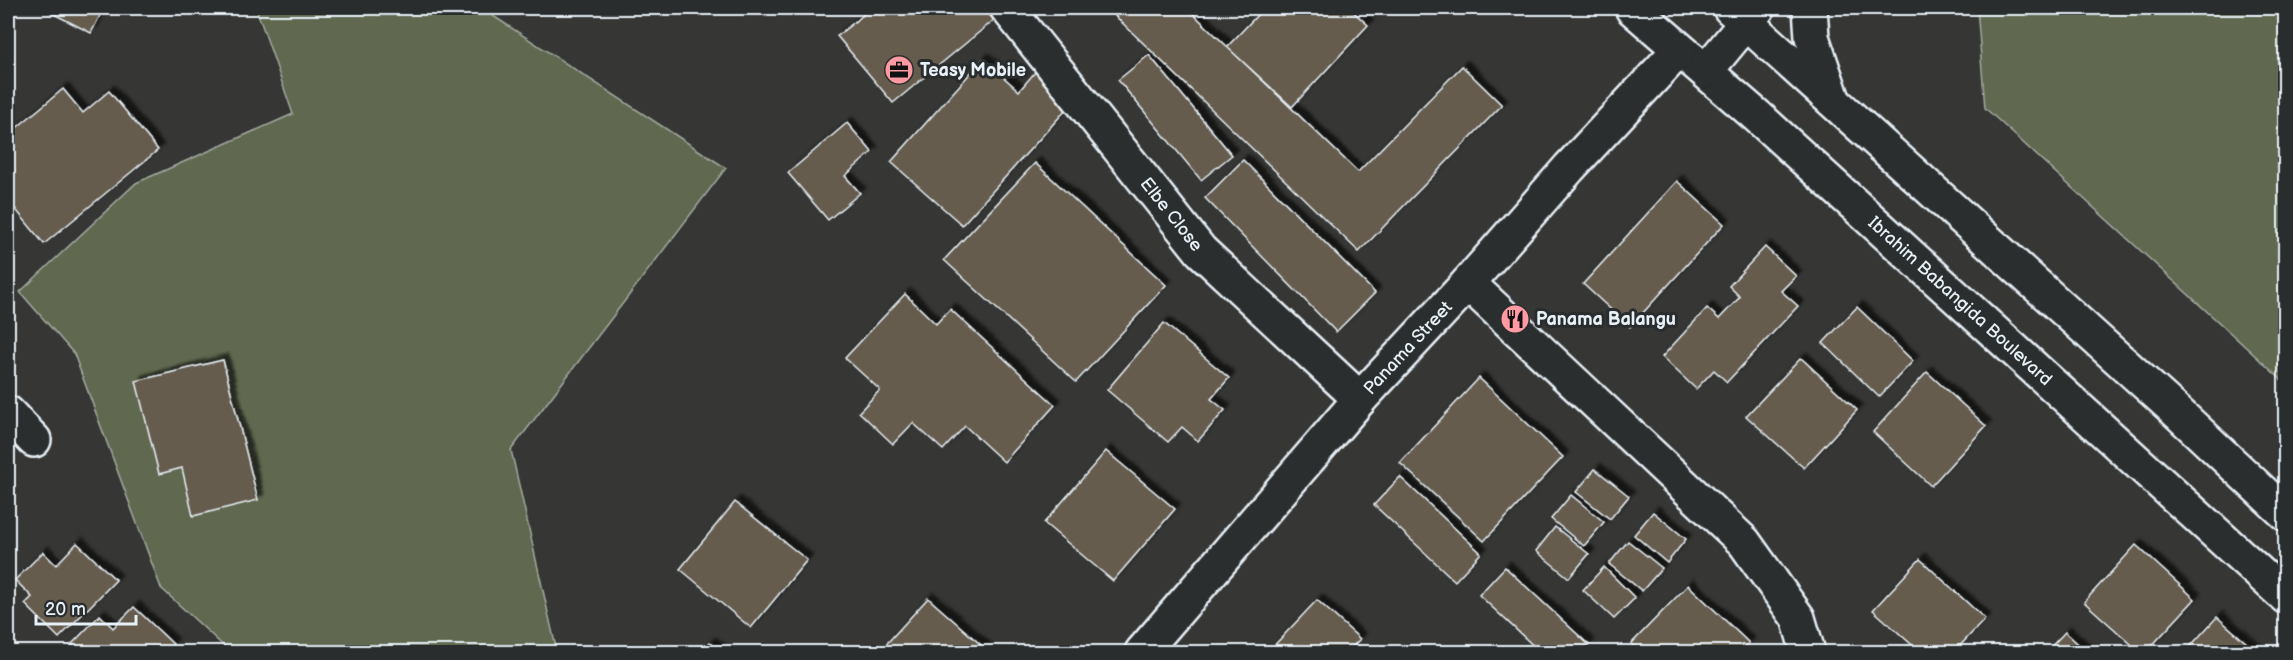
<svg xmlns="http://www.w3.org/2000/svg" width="2293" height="660" font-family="'Balsamiq Sans',sans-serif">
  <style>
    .green { fill: #60684f; stroke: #a4aca4; stroke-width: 1.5 }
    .building { fill: #665c4d; stroke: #e8f1f8; stroke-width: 1.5; filter: url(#shadow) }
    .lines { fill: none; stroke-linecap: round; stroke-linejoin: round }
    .minor-casing { stroke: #e8f1f8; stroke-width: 38 }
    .minor { stroke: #2a2d2e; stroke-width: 33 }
    .labels { text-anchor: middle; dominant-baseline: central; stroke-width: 6; stroke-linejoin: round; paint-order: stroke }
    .poi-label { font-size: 18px; font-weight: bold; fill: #e8f1f8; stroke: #2a2d2e; text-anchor: start }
    .street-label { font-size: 18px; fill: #e8f1f8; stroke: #2a2d2e }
  </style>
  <defs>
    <filter id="shadow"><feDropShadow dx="5.5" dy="-5.5" stdDeviation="1.5" flood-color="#0009"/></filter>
  </defs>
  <rect width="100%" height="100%" fill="#363634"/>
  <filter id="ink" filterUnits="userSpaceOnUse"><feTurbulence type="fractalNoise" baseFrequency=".0167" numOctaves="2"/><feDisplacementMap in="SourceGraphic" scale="12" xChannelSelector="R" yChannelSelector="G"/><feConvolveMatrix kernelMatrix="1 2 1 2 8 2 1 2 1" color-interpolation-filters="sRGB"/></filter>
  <g filter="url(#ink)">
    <g class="green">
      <polygon points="256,8 481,8 726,168 511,450 557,652 230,652 161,588 74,354 20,292 136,183 293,114"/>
      <polygon points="1977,8 2285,8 2285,383 1985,108"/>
    </g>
    <g class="building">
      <polygon points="42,8 104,8 91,33"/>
      <polygon points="872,8 983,8 994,20 893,103 837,36"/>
      <polygon points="1115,8 1187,8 1358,172 1462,66 1502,105 1359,252 1111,12"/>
      <polygon points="1264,8 1349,8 1368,25 1292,107 1227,47"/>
      <polygon points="1149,55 1232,155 1201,180 1118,80"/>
      <polygon points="983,59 1019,91 1036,71 1072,103 962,225 891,162"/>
      <polygon points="63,89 83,113 109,91 158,150 44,244 8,200 8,135"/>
      <polygon points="847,123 872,152 845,176 860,193 828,220 788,173"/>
      <polygon points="1243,160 1375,293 1336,332 1205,198"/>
      <polygon points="1035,163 1166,285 1076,382 944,260"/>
      <polygon points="1677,181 1724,224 1630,327 1583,284"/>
      <polygon points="1765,247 1796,276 1781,291 1798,306 1727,382 1714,370 1696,389 1662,357 1707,308 1719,319 1740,297 1729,286"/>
      <polygon points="905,294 936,324 950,309 1055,405 1004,462 965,426 943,450 913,423 893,444 859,412 880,390 845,358"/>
      <polygon points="1857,307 1913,361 1879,397 1823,343"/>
      <polygon points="1164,323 1229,378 1211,399 1225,410 1198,441 1182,427 1168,442 1107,390"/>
      <polygon points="1801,358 1857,410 1804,468 1746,416"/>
      <polygon points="223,360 258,500 193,516 182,468 159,474 136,381"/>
      <polygon points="1927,372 1986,426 1931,486 1873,432"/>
      <polygon points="1479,378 1563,457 1484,541 1400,463"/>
      <polygon points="1106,451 1175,509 1113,581 1044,523"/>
      <polygon points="1595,469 1629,496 1610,519 1576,492"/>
      <polygon points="1400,477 1481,553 1455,581 1374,505"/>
      <polygon points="1571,495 1604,522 1584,546 1551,519"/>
      <polygon points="735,502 807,560 751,628 680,569"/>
      <polygon points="1653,512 1686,539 1667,563 1634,535"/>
      <polygon points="1555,527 1589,554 1569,578 1536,551"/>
      <polygon points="1628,541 1662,568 1642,591 1609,564"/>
      <polygon points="77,543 116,580 59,638 25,604 32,597 15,580 43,552 56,565"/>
      <polygon points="2136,545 2195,599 2146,652 2140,652 2084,602"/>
      <polygon points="1920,559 1985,619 1954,652 1920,652 1873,610"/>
      <polygon points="1505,567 1589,645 1581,652 1540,652 1479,595"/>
      <polygon points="1604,567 1635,598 1614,619 1583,590"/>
      <polygon points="1688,585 1749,643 1740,652 1641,652 1631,644"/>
      <polygon points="928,598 989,652 879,652"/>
      <polygon points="1317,600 1360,639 1347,652 1268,652"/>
      <polygon points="134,607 173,644 165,652 81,652 72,644 100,615 113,628"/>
      <polygon points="2217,617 2257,652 2185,652"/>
      <polygon points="2065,632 2087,652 2046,652"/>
      <polygon points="710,643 722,652 702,652"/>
    </g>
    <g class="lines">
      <g class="minor-casing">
        <g id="minor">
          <path id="s1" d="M1007,8L1201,251L1360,399"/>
          <path id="s2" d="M1632,8L1757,116L2286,597"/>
          <polyline points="1730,8 2175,410 2286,514"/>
          <polyline points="1810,8 1812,37 1833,99"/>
          <polyline points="1706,71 1758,8"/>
          <polyline points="1468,283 1744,542 1798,618 1808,652"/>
          <polyline points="8,413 34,440"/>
          <path id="s3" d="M1142,652L1360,399L1468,283L1569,168L1679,50"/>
        </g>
      </g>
      <use href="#minor" class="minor"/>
    </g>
  </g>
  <defs>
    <g id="office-disc" transform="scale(1.5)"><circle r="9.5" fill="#ff9aa2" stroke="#2a2d2e"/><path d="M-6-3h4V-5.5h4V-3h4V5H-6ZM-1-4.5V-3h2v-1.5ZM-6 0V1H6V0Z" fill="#111"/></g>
    <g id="restaurant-disc" transform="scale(1.5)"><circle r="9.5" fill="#ff9aa2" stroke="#2a2d2e"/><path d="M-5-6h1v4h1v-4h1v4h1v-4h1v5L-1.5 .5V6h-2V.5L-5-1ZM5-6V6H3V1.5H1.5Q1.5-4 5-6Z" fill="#111"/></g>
  </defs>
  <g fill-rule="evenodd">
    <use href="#office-disc" x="899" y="70"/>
    <use href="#restaurant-disc" x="1515" y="319"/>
  </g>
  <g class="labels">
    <g class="poi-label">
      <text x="920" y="70">Teasy Mobile</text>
      <text x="1536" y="319">Panama Balangu</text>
    </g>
    <g class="street-label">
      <text stroke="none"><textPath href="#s1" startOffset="264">Elbe Close</textPath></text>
      <text stroke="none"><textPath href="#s2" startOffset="440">Ibrahim Babangida Boulevard</textPath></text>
      <text stroke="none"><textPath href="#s3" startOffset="404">Panama Street</textPath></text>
    </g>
  </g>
  <rect width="2293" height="660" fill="none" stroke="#2a2d2e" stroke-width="30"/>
  <rect x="15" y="15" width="2263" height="630" fill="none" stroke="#e8f1f8" stroke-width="2" filter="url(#ink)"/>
  <path d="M36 615v9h100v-9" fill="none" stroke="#e8f1f8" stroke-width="3"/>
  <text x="45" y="615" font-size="18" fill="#e8f1f8" stroke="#2a2d2e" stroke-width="4.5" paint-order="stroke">20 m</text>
</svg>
